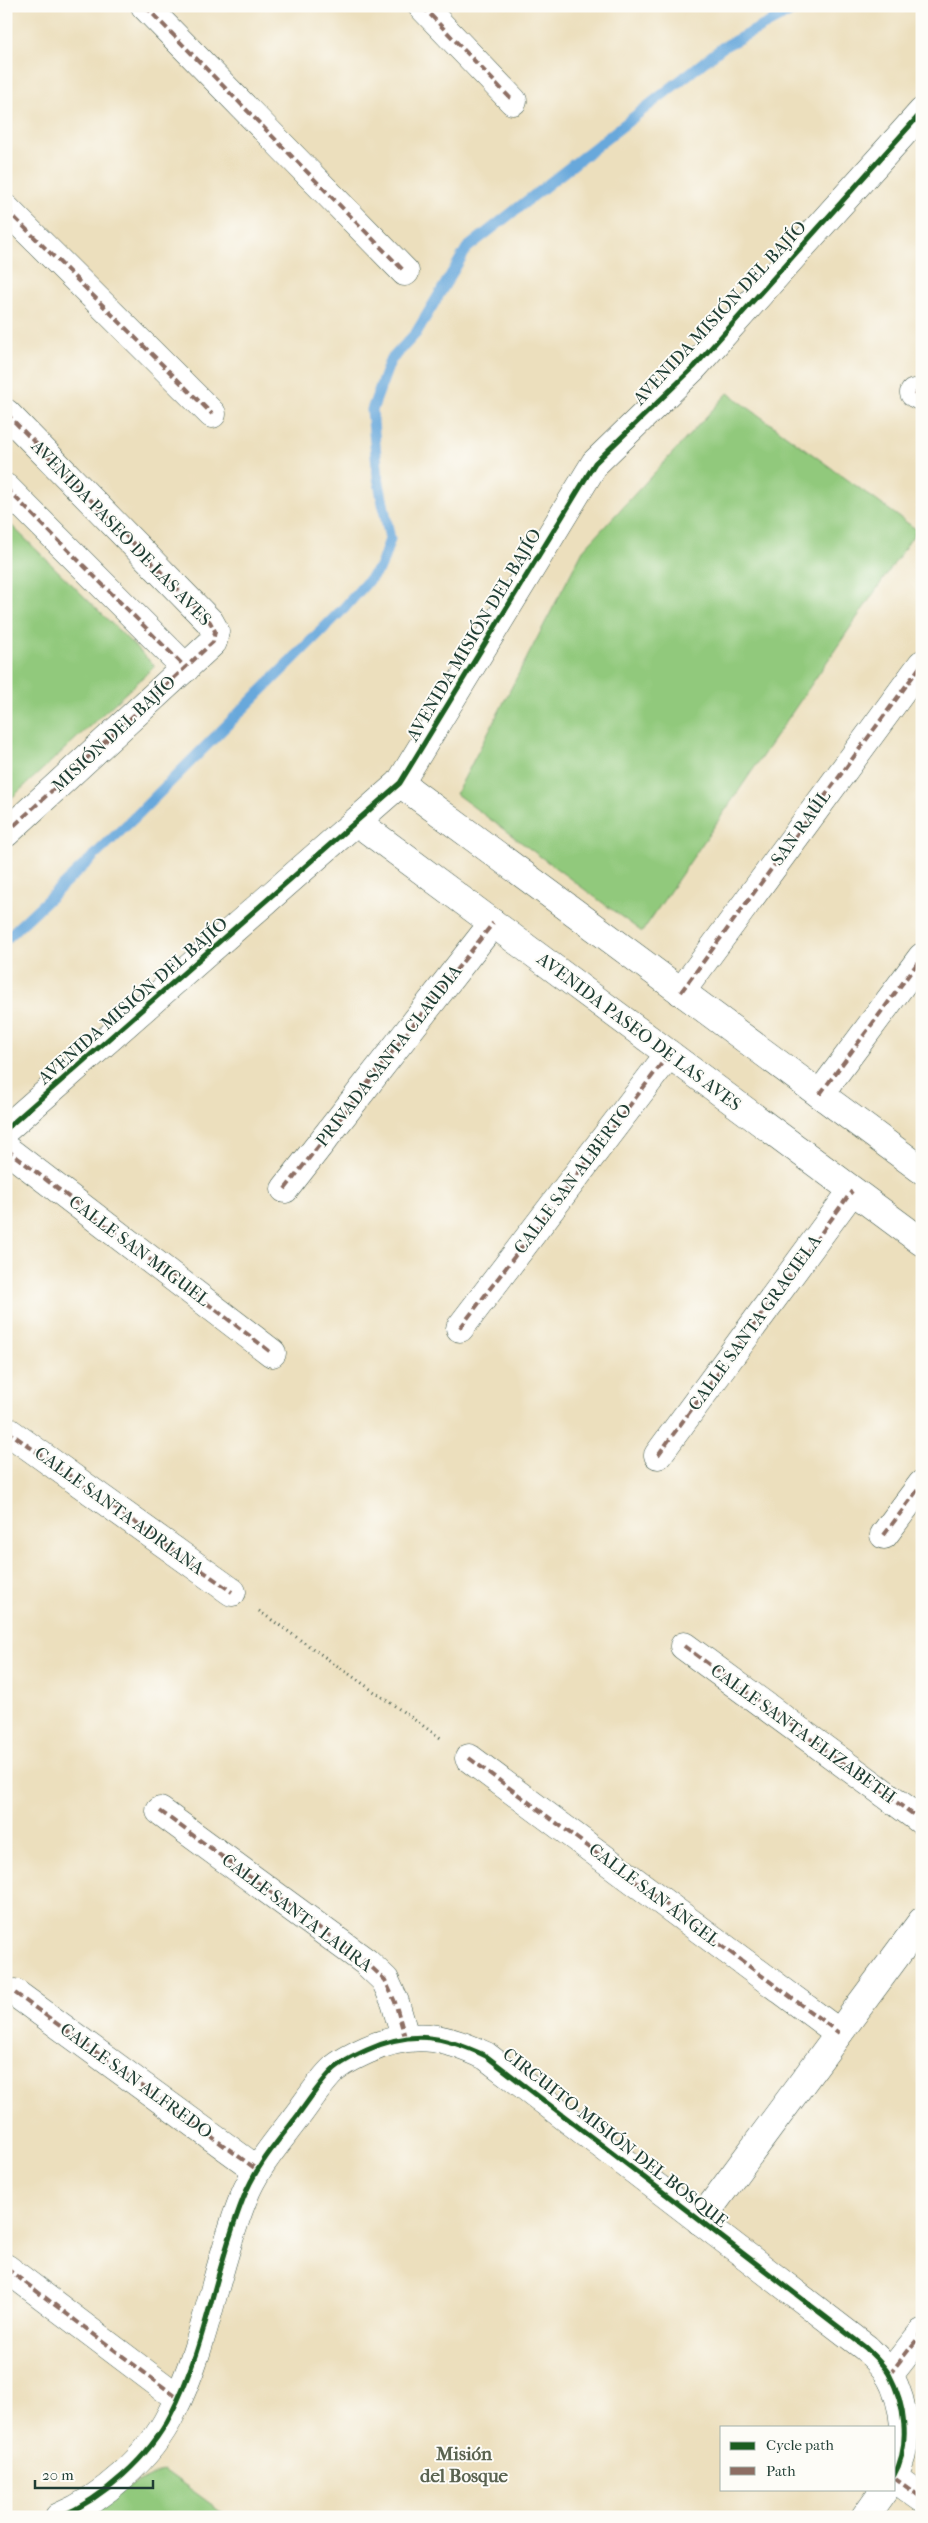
<svg xmlns="http://www.w3.org/2000/svg" width="928" height="2523" font-family="'IM FELL French Canon',serif">
  <style>
    .green { fill: #91c97b; stroke: #588358 }
    .lines { fill: none; stroke-linecap: round; stroke-linejoin: round }
    .stream { stroke: #68a8db; stroke-width: 11 }
    .minor-casing { stroke: #3e5549; stroke-width: 29 }
    .path { stroke: #3e5549; stroke-width: 3; stroke-dasharray: 1 4; stroke-linecap: butt }
    .minor { stroke: #fff; stroke-width: 28 }
    .quiet { stroke: #8d6e63; stroke-width: 4; stroke-dasharray: 8 4; stroke-linecap: butt }
    .cycleway-casing { stroke: #fdfcf7; stroke-width: 8 }
    .cycleway { stroke: #1b5e20; stroke-width: 5 }
    .labels { text-anchor: middle; dominant-baseline: central; stroke-width: 4; stroke-linejoin: round; paint-order: stroke }
    .street-label { font-size: 18px; fill: #1f3d34; stroke: #fdfcf7 }
    .neighbourhood-label { font-size: 19px; font-weight: bold; fill: #5a6350; stroke: #fdfcf7 }
  </style>
  <rect width="100%" height="100%" fill="#fdfcf7"/>
  <filter id="ink" filterUnits="userSpaceOnUse"><feTurbulence type="fractalNoise" baseFrequency=".02" numOctaves="2"/><feDisplacementMap in="SourceGraphic" scale="10" xChannelSelector="R" yChannelSelector="G"/><feConvolveMatrix kernelMatrix="1 2 1 2 8 2 1 2 1" color-interpolation-filters="sRGB"/></filter>
  <filter id="wash" filterUnits="userSpaceOnUse"><feTurbulence type="fractalNoise" baseFrequency=".0096" numOctaves="4" result="noise"/><feDisplacementMap in="SourceGraphic" scale="20" xChannelSelector="R" yChannelSelector="G"/><feGaussianBlur stdDeviation="1.12" result="paint"/><feColorMatrix in="noise" values="0 0 0 0 0 0 0 0 0 0 0 0 0 0 0 0 0 1.4 0 .05"/><feComposite in="paint" operator="in"/></filter>
  <g filter="url(#wash)">
    <rect width="100%" height="100%" fill="#ecdfbd"/>
    <g class="green">
      <polygon points="728,393 917,530 642,932 456,794 583,550"/>
      <polygon points="6,520 155,666 6,803"/>
      <polygon points="164,2470 229,2517 68,2517"/>
    </g>
    <g class="lines">
      <polyline class="stream" points="6,939 133,819 345,607 381,566 390,539 378,478 372,410 390,361 416,333 467,248 723,47 801,6"/>
    </g>
  </g>
  <g filter="url(#ink)">
    <g class="lines">
      <g class="minor-casing">
        <g id="minor">
          <polyline points="145,6 405,272"/>
          <polyline points="422,6 513,101"/>
          <polyline points="6,209 212,414"/>
          <polyline points="914,393 922,397"/>
          <polyline points="6,413 210,622 215,631 213,642 6,833"/>
          <polyline points="6,488 186,668"/>
          <polyline points="400,783 922,1170"/>
          <polyline points="357,822 922,1242"/>
          <polyline points="681,992 922,664"/>
          <polyline points="820,1094 922,957"/>
          <polyline points="6,1129 400,783 595,463 694,367 922,112"/>
          <polyline points="6,1149 272,1353"/>
          <polyline points="285,1189 493,923"/>
          <polyline points="460,1328 669,1054"/>
          <polyline points="6,1430 232,1592"/>
          <polyline points="658,1455 852,1191"/>
          <polyline points="884,1535 922,1484"/>
          <polyline points="684,1646 922,1821"/>
          <polyline points="469,1758 839,2033"/>
          <polyline points="160,1811 366,1962 385,1980 395,2002 405,2037"/>
          <polyline points="15,1993 256,2169"/>
          <polyline points="700,2221 922,1921"/>
          <polyline points="6,2268 178,2398"/>
          <polyline points="889,2375 922,2333"/>
          <polyline points="894,2478 922,2498"/>
          <path d="M59,2517C102,2499 150,2457 171,2414C206,2346 215,2269 243,2199C255,2168 275,2145 294,2120C307,2104 319,2083 334,2069C343,2061 356,2055 367,2050C412,2030 442,2035 486,2056L866,2348C874,2356 883,2364 889,2374C905,2404 911,2445 894,2475"/>
          <polyline points="865,2517 885,2489"/>
        </g>
      </g>
      <polyline class="path" points="259,1611 442,1739"/>
      <use href="#minor" class="minor"/>
      <g class="quiet">
        <polyline points="145,6 405,272"/>
        <polyline points="422,6 513,101"/>
        <polyline points="6,209 212,414"/>
        <polyline points="914,393 922,397"/>
        <polyline points="6,413 210,622 215,631 213,642 6,833"/>
        <polyline points="6,488 186,668"/>
        <polyline points="681,992 922,664"/>
        <polyline points="820,1094 922,957"/>
        <polyline points="6,1149 272,1353"/>
        <polyline points="285,1189 493,923"/>
        <polyline points="460,1328 669,1054"/>
        <polyline points="6,1430 232,1592"/>
        <polyline points="658,1455 852,1191"/>
        <polyline points="884,1535 922,1484"/>
        <polyline points="684,1646 922,1821"/>
        <polyline points="469,1758 839,2033"/>
        <polyline points="160,1811 366,1962 385,1980 395,2002 405,2037"/>
        <polyline points="15,1993 256,2169"/>
        <polyline points="6,2268 178,2398"/>
        <polyline points="889,2375 922,2333"/>
        <polyline points="894,2478 922,2498"/>
      </g>
      <g class="cycleway-casing">
        <g id="cycleway">
          <polyline points="6,1129 400,783 595,463 694,367 922,112"/>
          <path d="M59,2517C102,2499 150,2457 171,2414C206,2346 215,2269 243,2199C255,2168 275,2145 294,2120C307,2104 319,2083 334,2069C343,2061 356,2055 367,2050C412,2030 442,2035 486,2056L866,2348C874,2356 883,2364 889,2374C905,2404 911,2445 894,2475"/>
        </g>
      </g>
      <use href="#cycleway" class="cycleway"/>
    </g>
  </g>
  <g class="labels">
    <g class="street-label">
      <text transform="translate(720 313) rotate(-47)">AVENIDA MISIÓN DEL BAJÍO</text>
      <text transform="translate(121 533) rotate(46)">AVENIDA PASEO DE LAS AVES</text>
      <text transform="translate(474 635) rotate(-59)">AVENIDA MISIÓN DEL BAJÍO</text>
      <text transform="translate(114 734) rotate(-43)">MISIÓN DEL BAJÍO</text>
      <text transform="translate(801 828) rotate(-54)">SAN RAÚL</text>
      <text transform="translate(133 1001) rotate(-41)">AVENIDA MISIÓN DEL BAJÍO</text>
      <text transform="translate(639 1032) rotate(37)">AVENIDA PASEO DE LAS AVES</text>
      <text transform="translate(389 1056) rotate(-52)">PRIVADA SANTA CLAUDIA</text>
      <text transform="translate(573 1179) rotate(-53)">CALLE SAN ALBERTO</text>
      <text transform="translate(139 1251) rotate(37)">CALLE SAN MIGUEL</text>
      <text transform="translate(755 1323) rotate(-54)">CALLE SANTA GRACIELA</text>
      <text transform="translate(119 1511) rotate(36)">CALLE SANTA ADRIANA</text>
      <text transform="translate(803 1734) rotate(36)">CALLE SANTA ELIZABETH</text>
      <text transform="translate(654 1895) rotate(37)">CALLE SAN ÁNGEL</text>
      <text transform="translate(297 1913) rotate(37)">CALLE SANTA LAURA</text>
      <text transform="translate(136 2081) rotate(36)">CALLE SAN ALFREDO</text>
      <text transform="translate(615 2138) rotate(38)">CIRCUITO MISIÓN DEL BOSQUE</text>
    </g>
    <g class="neighbourhood-label">
      <text x="464" y="2454">Misión<tspan x="464" dy="22">del Bosque</tspan></text>
    </g>
  </g>
  <rect width="928" height="2523" fill="none" stroke="#fdfcf7" stroke-width="25"/>
  <rect x="720" y="2426" width="175" height="65" fill="#fdfcf7" stroke="#a4b0a9"/>
  <rect x="730" y="2442" width="25" height="8" fill="#1b5e20" stroke="#a4b0a9"/>
  <text x="766" y="2450" font-size="15" fill="#1f3d34">Cycle path</text>
  <rect x="730" y="2467" width="25" height="8" fill="#8d6e63" stroke="#a4b0a9"/>
  <text x="766" y="2476" font-size="15" fill="#1f3d34">Path</text>
  <path d="M35 2480v8h118v-8" fill="none" stroke="#1f3d34" stroke-width="2.5"/>
  <text x="42" y="2480" font-size="15" fill="#1f3d34" stroke="#fdfcf7" stroke-width="4" paint-order="stroke">20 m</text>
</svg>
